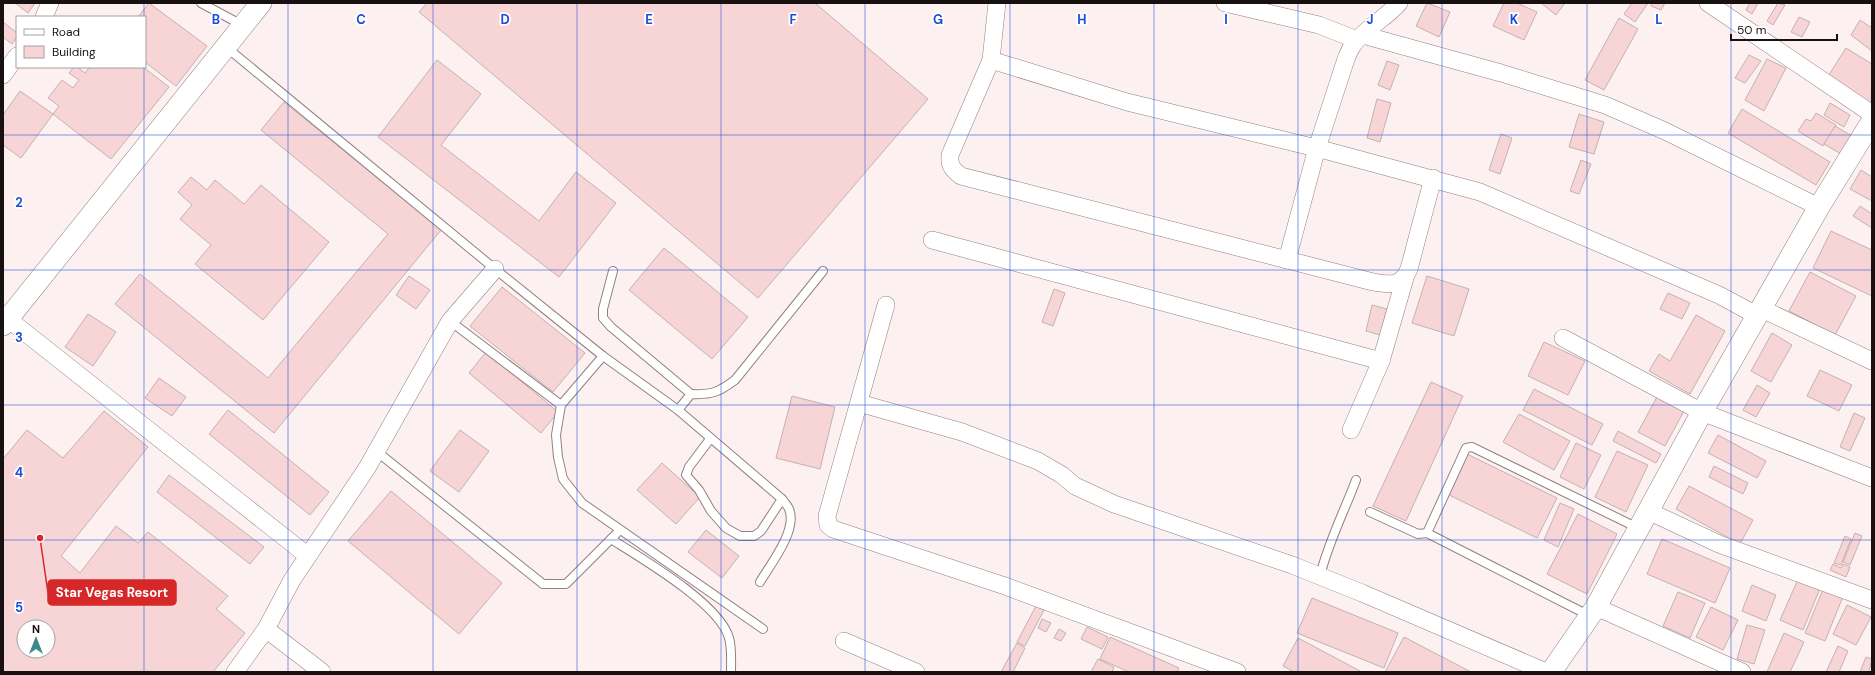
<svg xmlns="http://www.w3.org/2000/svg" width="1875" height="675" font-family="'DM Sans',sans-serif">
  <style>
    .building { fill: #f7d5d6; stroke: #c4b1b1; fill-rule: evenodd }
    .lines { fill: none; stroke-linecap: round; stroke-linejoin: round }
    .service-casing { stroke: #938081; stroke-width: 10 }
    .minor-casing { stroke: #938081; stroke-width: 18 }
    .tertiary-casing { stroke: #938081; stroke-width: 22 }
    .service { stroke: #fff; stroke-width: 8 }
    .minor { stroke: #fff; stroke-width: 17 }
    .tertiary { stroke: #fff; stroke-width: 21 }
    .grid { fill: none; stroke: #1d4ed8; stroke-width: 1; stroke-opacity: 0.55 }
    .grid-label { font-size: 13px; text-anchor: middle; font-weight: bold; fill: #1d4ed8; stroke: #fff; stroke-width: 3.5; stroke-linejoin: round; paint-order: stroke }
    .leader { fill: none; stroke: #d62828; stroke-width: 1.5 }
    .callout-dot { fill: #d62828; stroke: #fff; stroke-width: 1.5 }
    .callout { fill: #d62828; stroke: #d62828; stroke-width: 1.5 }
    .callout-label { font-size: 13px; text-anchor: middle; font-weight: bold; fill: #fff }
  </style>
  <rect width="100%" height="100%" fill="#fdf0f1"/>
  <g class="building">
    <polygon points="15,3 35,3 28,13"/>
    <polygon points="149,3 207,46 176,86 145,62 145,17 138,17"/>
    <polygon points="427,3 815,3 928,99 758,298 419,12"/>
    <polygon points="1427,3 1450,12 1439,37 1416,26"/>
    <polygon points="1504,3 1517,3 1537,12 1524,40 1493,26"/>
    <polygon points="1541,3 1565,3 1556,15"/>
    <polygon points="1632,3 1648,3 1635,22 1624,14"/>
    <polygon points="1652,3 1665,3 1661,10 1651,6"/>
    <polygon points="1750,3 1758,3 1752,14 1746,10"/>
    <polygon points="1778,3 1785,5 1773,25 1767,21"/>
    <polygon points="1799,17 1810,22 1802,37 1791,32"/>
    <polygon points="1619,18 1638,29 1604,90 1585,80"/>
    <polygon points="1860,20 1872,28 1872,51 1851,35"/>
    <polygon points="3,22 17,33 17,37 12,44 3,37"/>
    <polygon points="1846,48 1872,64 1871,105 1827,78"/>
    <polygon points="1749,55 1761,61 1745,83 1735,78"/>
    <polygon points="1767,59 1786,68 1764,111 1745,100"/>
    <polygon points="437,60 481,94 441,145 539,221 576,172 616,203 559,277 378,137"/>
    <polygon points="1387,61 1399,65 1390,90 1378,85"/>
    <polygon points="74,67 77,67 85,73 89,68 87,67 143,67 169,87 111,159 53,114 59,106 48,98 62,80 73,88 79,80 69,73"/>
    <polygon points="20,91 53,114 21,158 3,145 3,115"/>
    <polygon points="1377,99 1391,103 1380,142 1367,138"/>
    <polygon points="284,102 441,230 274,433 115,304 140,274 268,378 388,234 261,130"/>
    <polygon points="1830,103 1850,115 1844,127 1824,115"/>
    <polygon points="1742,109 1830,162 1816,185 1728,133"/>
    <polygon points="1816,113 1836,125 1823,146 1798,131 1806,119 1811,121"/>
    <polygon points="1579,114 1604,122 1594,154 1569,147"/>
    <polygon points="1835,126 1852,136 1841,154 1824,144"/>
    <polygon points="1501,134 1512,138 1500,174 1489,170"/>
    <polygon points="1581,160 1591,164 1579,194 1570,191"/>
    <polygon points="1861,170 1872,177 1872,201 1850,189"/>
    <polygon points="191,177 207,190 215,180 244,204 261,185 329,242 263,320 195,264 211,245 180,219 192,205 178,192"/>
    <polygon points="1860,206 1872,214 1872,228 1853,216"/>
    <polygon points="1831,231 1872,250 1872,296 1813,268"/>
    <polygon points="664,248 748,317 712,359 629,290"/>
    <polygon points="1810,272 1856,296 1835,335 1789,311"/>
    <polygon points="409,276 430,290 416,309 396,295"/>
    <polygon points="1427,276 1469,289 1454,336 1412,323"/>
    <polygon points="502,287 585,353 553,392 470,326"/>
    <polygon points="1054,289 1065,293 1053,326 1042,322"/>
    <polygon points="1668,293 1690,303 1682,319 1660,309"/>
    <polygon points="1372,305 1387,309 1380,335 1366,331"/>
    <polygon points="88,314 116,332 93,366 65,347"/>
    <polygon points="1696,315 1725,331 1690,394 1649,371 1659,354 1670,361"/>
    <polygon points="1772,333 1792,345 1771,382 1751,371"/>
    <polygon points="1544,342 1585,361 1568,395 1528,376"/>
    <polygon points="486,352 558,412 541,433 469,373"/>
    <polygon points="1820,370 1852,385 1839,411 1807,396"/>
    <polygon points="159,378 186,397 172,416 145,398"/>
    <polygon points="1431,382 1463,396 1406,521 1373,506"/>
    <polygon points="1757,385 1770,393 1756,417 1743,410"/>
    <polygon points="1534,389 1603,424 1592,445 1523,410"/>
    <polygon points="1658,395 1685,409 1665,446 1638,432"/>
    <polygon points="792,396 835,407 820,469 776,458"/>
    <polygon points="228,410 329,492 310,515 209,434"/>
    <path d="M104,411L148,447L61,556L80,573L116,526L138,543L148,532L228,596L216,609L245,633L213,672H3V459L27,430L63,458ZM24,627H48V651H24Z"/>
    <polygon points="1854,413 1865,418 1850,451 1840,447"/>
    <polygon points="1519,414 1570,441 1554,470 1503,442"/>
    <polygon points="460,430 489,451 459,492 430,471"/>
    <polygon points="1618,431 1661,454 1656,463 1613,441"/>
    <polygon points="1718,435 1766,461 1757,478 1708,453"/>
    <polygon points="1576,443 1601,455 1584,489 1560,477"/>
    <polygon points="1617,451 1648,465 1626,512 1595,497"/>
    <polygon points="1467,454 1557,498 1537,538 1447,494"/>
    <polygon points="662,463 700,497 676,524 637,490"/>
    <polygon points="1714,466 1748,483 1743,494 1709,477"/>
    <polygon points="169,475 264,547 250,564 157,492"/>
    <polygon points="1689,486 1753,520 1740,544 1676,509"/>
    <polygon points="391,491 502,583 459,634 348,541"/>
    <polygon points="1560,503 1574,509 1558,547 1544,540"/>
    <polygon points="1578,514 1617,534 1587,594 1547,574"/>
    <polygon points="706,530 739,556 722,578 688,552"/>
    <polygon points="1855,533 1862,536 1850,565 1843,562"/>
    <polygon points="1845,536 1851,539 1841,565 1834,563"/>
    <polygon points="1662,539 1730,568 1715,603 1647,574"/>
    <polygon points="1833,564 1841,568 1843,564 1850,567 1846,577 1830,570"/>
    <polygon points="1799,577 1821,586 1803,630 1780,620"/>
    <polygon points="1752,585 1776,595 1766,621 1742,611"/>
    <polygon points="1824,587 1844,594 1825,641 1805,633"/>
    <polygon points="1678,592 1705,603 1690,638 1663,626"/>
    <polygon points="1312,598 1398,633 1384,668 1297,633"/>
    <polygon points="1847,605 1871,617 1856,645 1833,634"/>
    <polygon points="1036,606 1044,610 1025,646 1017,642"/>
    <polygon points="1711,607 1738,620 1723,650 1696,637"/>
    <polygon points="1042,619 1051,623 1046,632 1038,628"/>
    <polygon points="1747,625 1765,630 1754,664 1737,659"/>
    <polygon points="1087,627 1108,637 1102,649 1081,639"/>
    <polygon points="1059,629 1066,633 1061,641 1054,638"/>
    <polygon points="1784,633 1804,642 1790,672 1767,672"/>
    <polygon points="1110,637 1179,668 1177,672 1129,672 1100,659"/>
    <polygon points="1404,637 1471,672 1385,672"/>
    <polygon points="1298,638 1362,672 1294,672 1283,666"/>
    <polygon points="1017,643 1025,648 1013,672 1001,672"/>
    <polygon points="1838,646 1848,651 1839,672 1826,672"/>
    <polygon points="1866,657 1872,659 1869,672 1860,672"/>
    <polygon points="1098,659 1114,667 1112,672 1091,672"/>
  </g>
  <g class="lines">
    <g class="service-casing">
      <g id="service">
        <polyline points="201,3 242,25"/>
        <path d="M226,47L495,269L603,356L678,410L782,499C784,502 788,506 789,509C798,530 770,565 760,582"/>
        <polyline points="613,271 603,309 603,318 611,327 691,394"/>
        <polyline points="450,321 561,405"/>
        <polyline points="603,356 561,405 556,435 558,457 563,479 582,503 763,629"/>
        <path d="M678,410L691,394C712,395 719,392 735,380L823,271"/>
        <polyline points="710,439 689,467 686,475 699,490 711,511 726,528 740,536 754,536 761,531 782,499"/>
        <polyline points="376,451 543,584 566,584 620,530"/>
        <polyline points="1370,512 1418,534 1427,533 1466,448 1472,447 1638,528"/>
        <polyline points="1427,533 1590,616"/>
        <path d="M611,539C641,558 720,604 729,638C732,648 731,662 731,672"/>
        <path d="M1320,576C1328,543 1344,512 1356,480"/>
      </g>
    </g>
    <g class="minor-casing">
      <g id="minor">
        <polyline points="997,3 991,60 1127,102 1324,150 1480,192 1719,295 1758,316"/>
        <polyline points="1225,3 1319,25 1357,40"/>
        <polyline points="1708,3 1872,114"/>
        <polyline points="44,17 50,3"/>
        <polyline points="1363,35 1501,73 1605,105 1665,131 1819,207"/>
        <path d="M991,60L950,155C949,166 953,170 961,176L1373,282C1391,285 1401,287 1409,269L1433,178"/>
        <polyline points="3,75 17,56"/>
        <polyline points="932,240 1381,361"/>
        <path d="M1287,260L1317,148L1346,59C1348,54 1350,49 1353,45C1363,30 1386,18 1399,3"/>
        <polyline points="886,305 827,516 828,525 833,529 1005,586 1237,672"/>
        <polyline points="1762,309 1872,361"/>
        <polyline points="8,319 308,556"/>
        <polyline points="1563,338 1702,412 1872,478"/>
        <polyline points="859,403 962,432 1038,461 1062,475 1075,486 1114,504 1292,565 1362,593 1546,672"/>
        <polyline points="1351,430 1381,361 1405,278"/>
        <polyline points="1648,511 1719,544 1872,600"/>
        <polyline points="1596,607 1742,672"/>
        <polyline points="266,629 322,672"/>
        <polyline points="844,641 916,672"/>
        <polyline points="235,672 266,629 292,580 367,468 450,321 495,269"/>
      </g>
    </g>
    <g class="tertiary-casing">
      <g id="tertiary">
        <polyline points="3,325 261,3"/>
        <polyline points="1551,672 1596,607 1702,412 1819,207 1872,121"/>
      </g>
    </g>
    <use href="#service" class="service"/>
    <use href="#minor" class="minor"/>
    <use href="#tertiary" class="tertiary"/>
  </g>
  <path class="grid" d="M144,3V17M288,3V672M433,3V672M577,3V672M721,3V672M865,3V672M1010,3V672M1154,3V672M1298,3V672M1442,3V672M1587,3V672M1731,3V672M144,67V672M3,135H1872M3,270H1872M3,405H1872M3,540H1872"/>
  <g class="grid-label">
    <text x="216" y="24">B</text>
    <text x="361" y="24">C</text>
    <text x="505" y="24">D</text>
    <text x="649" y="24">E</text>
    <text x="793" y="24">F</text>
    <text x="938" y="24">G</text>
    <text x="1082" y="24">H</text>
    <text x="1226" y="24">I</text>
    <text x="1370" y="24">J</text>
    <text x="1514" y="24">K</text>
    <text x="1659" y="24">L</text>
    <text x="19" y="207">2</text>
    <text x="19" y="342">3</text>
    <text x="19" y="477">4</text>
    <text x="19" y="612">5</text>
  </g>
  <path class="leader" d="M40 538L48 593"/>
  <circle class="callout-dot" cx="40" cy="538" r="4"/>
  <rect class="callout" x="48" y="580" width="128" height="25" rx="4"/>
  <g class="callout-label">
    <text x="112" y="597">Star Vegas Resort</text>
  </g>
  <rect width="1875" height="675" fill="none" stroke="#181112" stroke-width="8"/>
  <rect x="16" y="16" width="130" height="52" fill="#ffffff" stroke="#a3a0a0"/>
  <rect x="24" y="29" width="20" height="6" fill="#ffffff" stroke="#a3a0a0"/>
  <text x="52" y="36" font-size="12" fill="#181112">Road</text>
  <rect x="24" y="46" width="20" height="12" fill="#f7d5d6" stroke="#a3a0a0"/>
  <text x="52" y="56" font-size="12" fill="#181112">Building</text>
  <g transform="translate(36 639)"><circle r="19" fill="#ffffff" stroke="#a3a0a0"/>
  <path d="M0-3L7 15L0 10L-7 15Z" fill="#408888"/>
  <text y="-6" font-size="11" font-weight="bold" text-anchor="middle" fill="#181112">N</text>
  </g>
  <path d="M1731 34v6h106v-6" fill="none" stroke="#181112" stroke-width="2"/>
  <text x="1737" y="34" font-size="12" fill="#181112" stroke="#ffffff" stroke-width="3" paint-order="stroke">50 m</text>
</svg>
